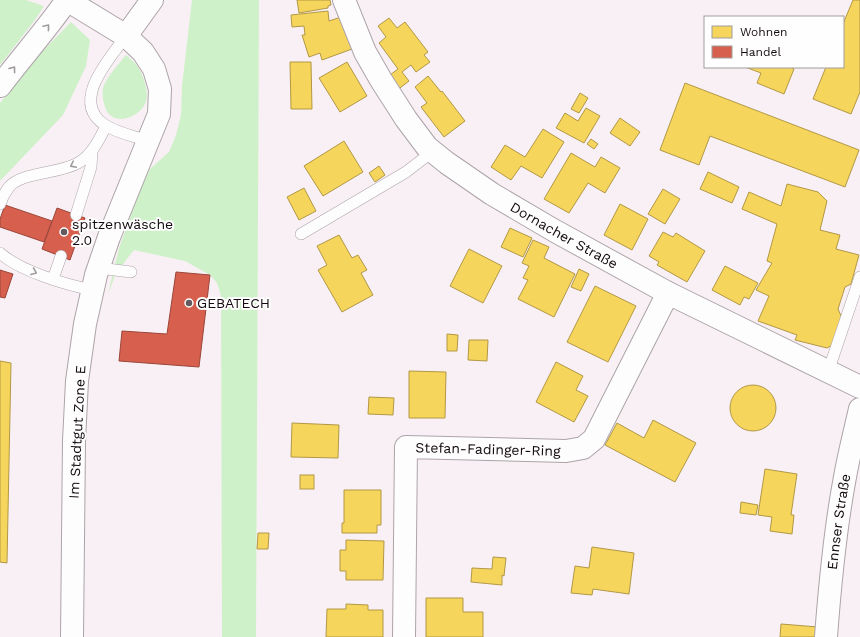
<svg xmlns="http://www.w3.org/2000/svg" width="860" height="637" font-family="'Work Sans',sans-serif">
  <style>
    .green { fill: #cff1c9 }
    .homes { fill: #f6d55c; stroke: #b29845 }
    .shops { fill: #d6604d; stroke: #9b463a }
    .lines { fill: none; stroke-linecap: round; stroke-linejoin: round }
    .service-casing { stroke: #aca4a8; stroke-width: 12 }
    .minor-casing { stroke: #aca4a8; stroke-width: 24 }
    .tertiary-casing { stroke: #aca4a8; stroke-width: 24 }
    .trunk-casing { stroke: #aca4a8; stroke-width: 24 }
    .service { stroke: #fefdfd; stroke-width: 11 }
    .minor { stroke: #fefdfd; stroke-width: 22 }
    .tertiary { stroke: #fefdfd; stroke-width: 22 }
    .trunk { stroke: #fefdfd; stroke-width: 22 }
    .oneway { stroke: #a09c9d }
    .poi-dot { fill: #625a5e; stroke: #fefefe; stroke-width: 1.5 }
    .labels { text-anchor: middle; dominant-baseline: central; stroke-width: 4; stroke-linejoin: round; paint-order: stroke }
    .poi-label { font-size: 14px; fill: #120a0e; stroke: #fefefe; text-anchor: start }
    .street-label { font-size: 14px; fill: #120a0e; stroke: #fefefe }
  </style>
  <rect width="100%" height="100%" fill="#f8f0f4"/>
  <g class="green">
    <polygon points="0,0 26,0 44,6 35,20 0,65"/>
    <polygon points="192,0 259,0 256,637 222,637 221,296 217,283 210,275 185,261 134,250 116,273 108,294 119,248 142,185 150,169 169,152 176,135 181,115 182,86"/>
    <polygon points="71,22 90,40 86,66 63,115 0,181 0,103 36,58"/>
    <path d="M126,55C129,58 132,60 135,63C142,71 151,94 145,104C137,119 112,127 105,107C103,101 102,95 103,88C107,76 118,65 126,55Z"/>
  </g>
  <g class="homes">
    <polygon points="297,0 330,0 331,5 328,6 328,8 299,13"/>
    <polygon points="853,0 860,0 860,92 851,114 813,99 826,67 843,67 843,24"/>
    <polygon points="328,11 329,21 341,17 352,49 322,60 320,53 309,57 302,35 305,35 304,26 292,27 291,15"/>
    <polygon points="389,18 397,28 405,22 428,52 424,55 430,62 416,72 411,65 402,72 409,81 396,91 386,78 398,69 379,43 386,37 378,26"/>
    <polygon points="290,62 311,62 312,109 291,109"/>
    <polygon points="347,62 367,96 340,112 319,78"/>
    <polygon points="745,67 790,67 794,69 784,94 757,83 761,73"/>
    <polygon points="428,76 441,92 442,91 465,121 444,137 421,107 427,103 415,87"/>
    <polygon points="685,83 859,150 845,187 710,136 699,165 660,150"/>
    <polygon points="580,93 588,98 579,113 571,109"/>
    <polygon points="586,108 600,116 584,143 556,128 565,113 578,121"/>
    <polygon points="620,118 640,132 630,146 610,133"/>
    <polygon points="543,129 564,142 542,178 521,166 511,180 491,167 505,145 525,157"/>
    <polygon points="591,139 598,144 594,149 587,144"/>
    <polygon points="344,141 363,172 323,196 304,166"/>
    <polygon points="571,153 595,167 601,157 620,168 605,193 588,183 569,213 544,199"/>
    <polygon points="379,166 385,175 375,182 369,173"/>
    <polygon points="708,172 739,187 732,203 700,189"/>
    <polygon points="787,184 818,192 827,201 820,230 840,235 836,249 859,255 851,284 845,287 838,309 842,318 836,343 827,348 795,340 797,335 758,321 769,296 756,290 772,263 767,261 777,224 742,209 749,192 781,206"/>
    <polygon points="304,188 316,211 299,220 287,197"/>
    <polygon points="663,189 680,199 665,224 648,214"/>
    <polygon points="620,204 648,219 632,250 604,235"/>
    <polygon points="510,228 532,238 523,257 501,247"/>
    <polygon points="663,232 673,237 676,233 705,251 687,282 657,265 659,262 649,256"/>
    <polygon points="339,235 352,258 358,255 367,270 361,273 373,295 342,312 318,270 327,265 317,246"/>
    <polygon points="533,240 549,247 544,258 575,274 554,317 518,299 528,280 523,278 529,266 522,263"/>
    <polygon points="469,249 502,266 483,303 450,286"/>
    <polygon points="725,266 758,283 749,299 744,297 740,305 712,290"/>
    <polygon points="579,269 589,274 581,291 571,287"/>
    <polygon points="595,286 636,306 608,362 567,342"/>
    <polygon points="447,334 458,335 457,351 447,351"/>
    <polygon points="469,340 488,340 487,361 468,360"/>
    <polygon points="0,361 11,363 7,563 0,562"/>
    <polygon points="556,362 583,376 576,390 588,396 574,422 536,402"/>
    <polygon points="409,371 446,372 445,418 409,418"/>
    <circle cx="753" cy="408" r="23"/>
    <polygon points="369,397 394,398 393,415 368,414"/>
    <polygon points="653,420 696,443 675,482 605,445 617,423 644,438"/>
    <polygon points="292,423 339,425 338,458 291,457"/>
    <polygon points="765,469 797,474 791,515 794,515 792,534 770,531 772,517 758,515"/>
    <rect x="300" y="475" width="14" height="14"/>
    <polygon points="344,490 381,490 381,525 377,525 377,533 342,533 342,523 344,523"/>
    <polygon points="741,502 758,505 756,515 740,513"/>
    <polygon points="258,533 269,533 268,549 257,549"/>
    <polygon points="346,540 384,541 383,580 346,580 346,571 340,571 340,550 346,550"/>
    <polygon points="592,547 634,553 629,594 593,589 592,595 571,593 575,566 589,568"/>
    <polygon points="493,557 506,558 504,576 502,575 502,585 471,582 472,568 492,569"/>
    <polygon points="426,598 463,598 463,612 483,612 483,637 426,637"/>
    <polygon points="346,604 368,605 368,610 383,610 383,637 326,637 327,609 346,609"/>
    <polygon points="781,624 818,627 817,637 780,637"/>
  </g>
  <g class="shops">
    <polygon points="5,205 52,221 44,242 0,227 0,219"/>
    <polygon points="57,208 85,218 70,260 42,249"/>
    <polygon points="0,270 13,274 5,298 0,297"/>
    <polygon points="176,272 210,275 199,367 119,361 122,331 167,334"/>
  </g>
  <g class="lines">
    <g class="service-casing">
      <g id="service">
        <path d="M126,36C110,58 69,102 105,125C117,133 134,136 148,141"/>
        <path d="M0,204C2,198 5,192 9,187C21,172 59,174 78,163C92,155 99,140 106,126"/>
        <polyline points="76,215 91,167 92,151"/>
        <polyline points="301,234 406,172 432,152"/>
        <path d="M0,253C20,271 66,285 93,290"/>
        <polyline points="99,268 131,272"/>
        <polyline points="53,279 61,256"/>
        <polyline points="828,372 860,277"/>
      </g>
    </g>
    <g class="minor-casing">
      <g id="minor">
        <polyline points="67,0 126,36 143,52 154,69 160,89 159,114 109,237 96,275 85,324 77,381 74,441 72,637"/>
        <path id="s1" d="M344,0L365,52L381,80L406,119L427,147L447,163L492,194L555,231L668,293L860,387"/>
        <polyline points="126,36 152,0"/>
        <path id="s2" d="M404,637L406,447L566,451L583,448L594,439L668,293"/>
      </g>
    </g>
    <g class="tertiary-casing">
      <g id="tertiary">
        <path id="s3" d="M826,637C830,583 835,530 845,477C849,454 855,431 860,409"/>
      </g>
    </g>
    <g class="trunk-casing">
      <path id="trunk" d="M0,86C22,57 46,30 67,0"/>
    </g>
    <use href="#service" class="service"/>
    <use href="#minor" class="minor"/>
    <use href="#tertiary" class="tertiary"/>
    <use href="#trunk" class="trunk"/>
  </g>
  <defs><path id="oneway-chevron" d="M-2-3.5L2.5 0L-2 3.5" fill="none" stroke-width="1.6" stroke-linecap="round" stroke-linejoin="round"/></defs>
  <g class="oneway">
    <use href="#oneway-chevron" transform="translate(47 27) rotate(-50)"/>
    <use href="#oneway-chevron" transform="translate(13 69) rotate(-53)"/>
    <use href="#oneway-chevron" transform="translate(73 165) rotate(154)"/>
    <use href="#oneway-chevron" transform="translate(34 272) rotate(22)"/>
  </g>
  <g class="poi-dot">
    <circle cx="64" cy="232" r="4"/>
    <circle cx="189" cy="303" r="4"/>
  </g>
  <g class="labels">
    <g class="poi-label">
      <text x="72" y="224">spitzenwäsche<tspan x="72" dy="16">2.0</tspan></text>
      <text x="197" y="303">GEBATECH</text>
    </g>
    <g class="street-label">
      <text stroke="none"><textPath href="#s1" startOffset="333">Dornacher Straße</textPath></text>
      <text transform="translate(77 432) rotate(-87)">Im Stadtgut Zone E</text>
      <text stroke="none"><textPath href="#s2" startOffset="272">Stefan-Fadinger-Ring</textPath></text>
      <text stroke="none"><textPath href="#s3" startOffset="116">Ennser Straße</textPath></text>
    </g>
  </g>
  <rect x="704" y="16" width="140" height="52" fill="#fefefe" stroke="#a09c9e"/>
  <rect x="712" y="26" width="20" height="12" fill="#f6d55c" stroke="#a09c9e"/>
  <text x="740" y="36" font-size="12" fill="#120a0e">Wohnen</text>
  <rect x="712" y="46" width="20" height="12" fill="#d6604d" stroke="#a09c9e"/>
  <text x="740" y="56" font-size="12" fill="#120a0e">Handel</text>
</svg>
